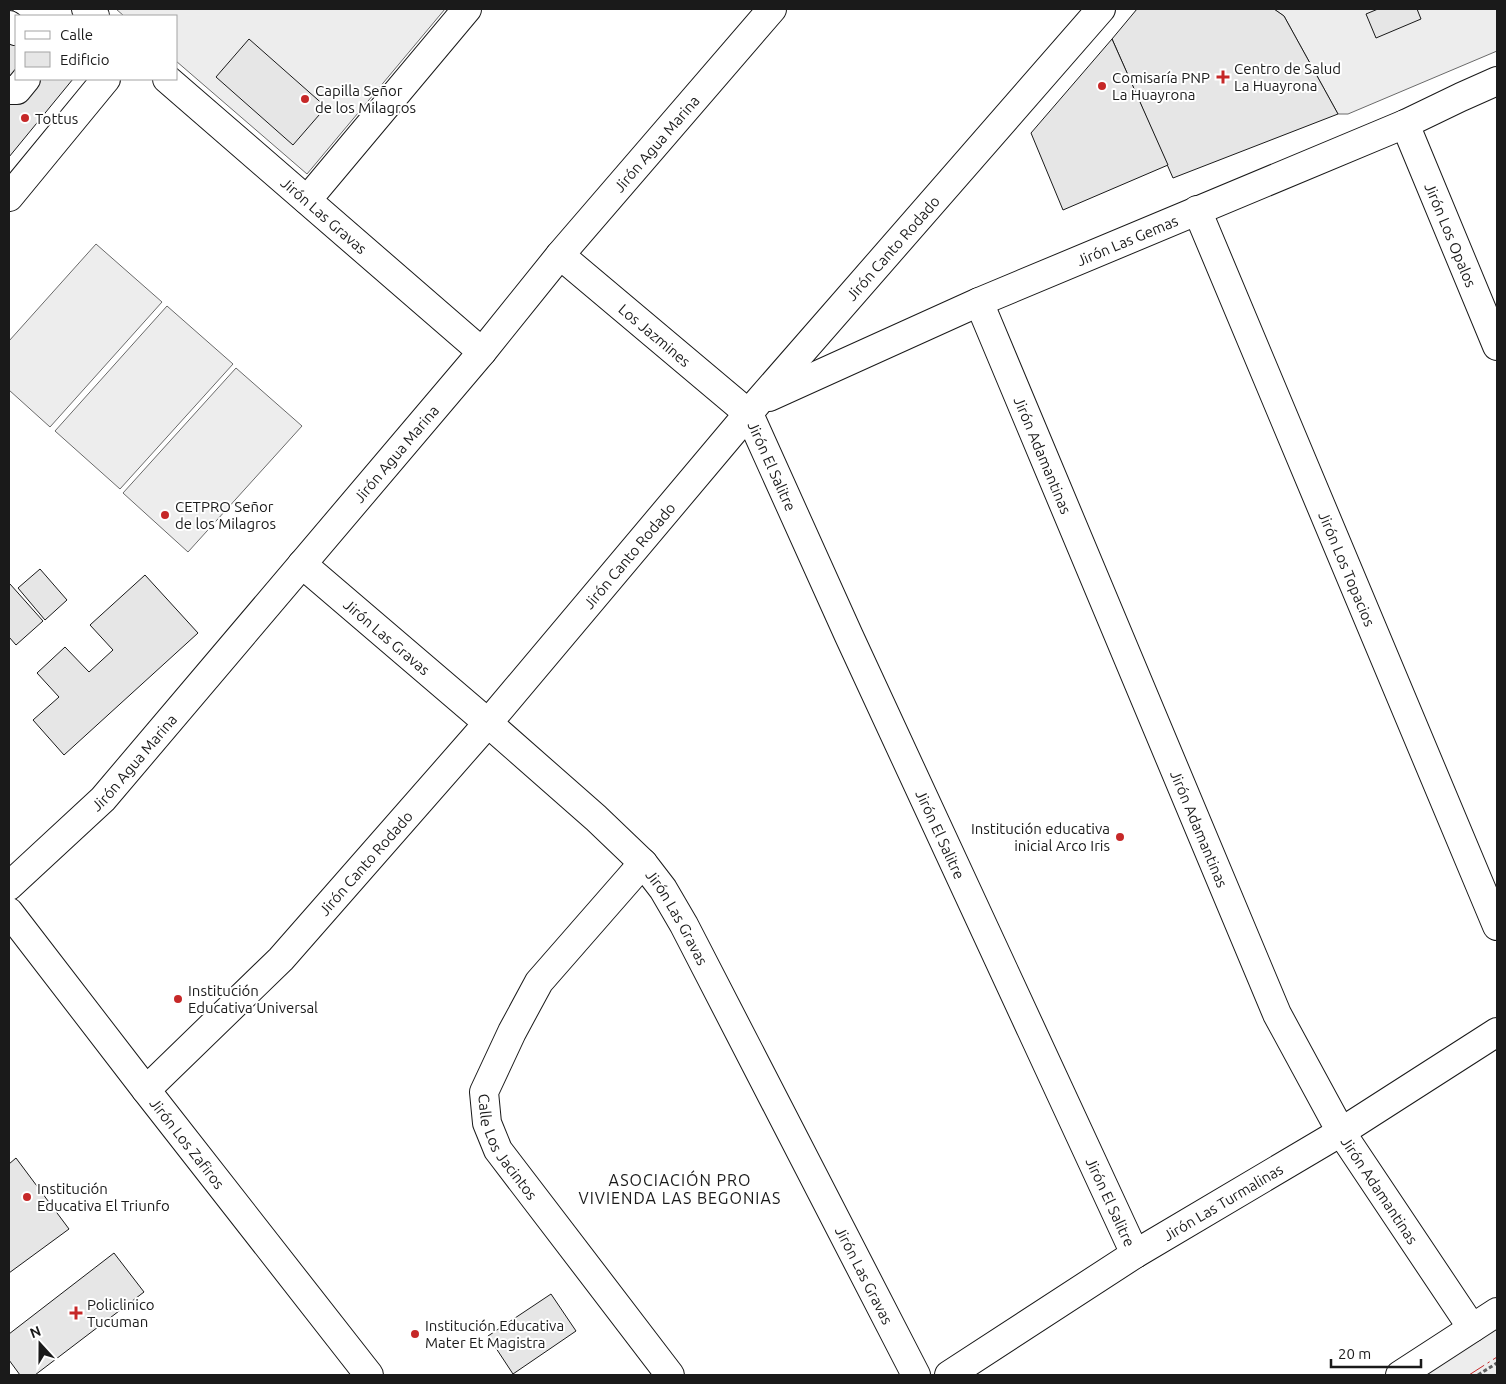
<svg xmlns="http://www.w3.org/2000/svg" width="1506" height="1384" font-family="Ubuntu,sans-serif">
  <style>
    .built { fill: #ededed; stroke: #6a6a6a }
    .building { fill: #e6e6e6; stroke: #1a1a1a }
    .lines { fill: none; stroke-linecap: round; stroke-linejoin: round }
    .minor-casing { stroke: #1a1a1a; stroke-width: 30 }
    .major-casing { stroke: #1a1a1a; stroke-width: 30 }
    .path { stroke: #5f5f5f; stroke-width: 3; stroke-dasharray: 4 2.5; stroke-linecap: butt }
    .minor { stroke: #fff; stroke-width: 28 }
    .major { stroke: #fff; stroke-width: 28 }
    .power { stroke: #c62828; stroke-width: 1; stroke-dasharray: 18 4 2.5 4; stroke-linecap: butt }
    .poi-dot { fill: #c62828; stroke: #fff; stroke-width: 2 }
    .labels { text-anchor: middle; dominant-baseline: central; stroke-width: 4; stroke-linejoin: round; paint-order: stroke }
    .poi-label { font-size: 15px; fill: #1a1a1a; stroke: #fff; text-anchor: start }
    .street-label { font-size: 15px; fill: #1a1a1a; stroke: #fff }
    .neighbourhood-label { font-size: 16px; letter-spacing: 1px; fill: #1a1a1a; stroke: #fff }
  </style>
  <rect width="100%" height="100%" fill="#fff"/>
  <g class="built">
    <polygon points="116,9 445,9 307,174 176,61 176,16 124,16"/>
    <polygon points="1274,9 1497,9 1497,51 1348,114 1338,114 1284,16"/>
    <polygon points="96,244 162,302 50,427 9,390 9,341"/>
    <polygon points="167,306 233,364 120,489 55,431"/>
    <polygon points="236,368 302,426 188,552 123,493"/>
    <polygon points="1497,1327 1497,1375 1424,1375"/>
  </g>
  <g class="building">
    <polygon points="9,9 11,9 20,16 16,16 16,79 73,79 9,157"/>
    <polygon points="1137,9 1274,9 1284,16 1338,114 1173,178 1112,39"/>
    <polygon points="1378,9 1417,9 1421,19 1376,38 1366,14"/>
    <polygon points="249,39 326,107 293,145 216,77"/>
    <polygon points="1112,39 1168,165 1063,210 1031,133"/>
    <polygon points="40,569 67,600 45,620 18,588"/>
    <polygon points="145,575 198,633 64,755 33,720 59,697 37,673 65,647 89,672 113,650 90,625"/>
    <polygon points="10,584 43,621 16,645 9,637 9,585"/>
    <polygon points="16,1158 69,1229 9,1273 9,1164"/>
    <polygon points="114,1253 144,1292 35,1375 20,1375 9,1360 9,1334"/>
    <polygon points="551,1294 576,1331 513,1374 488,1336"/>
  </g>
  <g class="lines">
    <g class="minor-casing">
      <g id="minor">
        <polyline points="86,9 95,16"/>
        <polyline points="9,25 16,31"/>
        <path id="s1" d="M167,79L482,352"/>
        <polyline points="9,90 17,90 26,79"/>
        <path id="s2" d="M1405,124L1497,346"/>
        <polyline points="9,197 106,79"/>
        <polyline points="307,200 467,9"/>
        <path id="s3" d="M1197,210L1497,926"/>
        <path id="s4" d="M560,255L749,414L849,636L1135,1254"/>
        <path id="s5" d="M979,302L1277,1014L1341,1132L1472,1328"/>
        <path id="s6" d="M769,397L979,302L1405,124L1461,97L1497,81"/>
        <path id="s7" d="M302,564L488,723L596,818L643,863L663,889L684,925L916,1375"/>
        <path id="s8" d="M643,863L539,982L512,1032L484,1092L487,1123L498,1150L670,1375"/>
        <path id="s9" d="M9,886L103,799L482,352L560,255L772,9"/>
        <path id="s10" d="M9,912L146,1090L369,1375"/>
        <path id="s11" d="M146,1090L281,959L488,723L758,402L1101,9"/>
        <path id="s12" d="M949,1375L1135,1254L1341,1132L1497,1032"/>
      </g>
    </g>
    <g class="major-casing">
      <polyline id="major" points="1400,1375 1497,1312"/>
    </g>
    <polyline class="path" points="1478,1375 1497,1363"/>
    <use href="#minor" class="minor"/>
    <use href="#major" class="major"/>
    <polyline class="power" points="1469,1375 1497,1357"/>
  </g>
  <g class="poi-dot">
    <path d="M1220.5 69.5h5v5h5v5h-5v5h-5v-5h-5v-5h5z"/>
    <circle cx="1102" cy="86" r="5"/>
    <circle cx="305" cy="99" r="5"/>
    <circle cx="25" cy="118" r="5"/>
    <circle cx="165" cy="515" r="5"/>
    <circle cx="1120" cy="837" r="5"/>
    <circle cx="178" cy="999" r="5"/>
    <circle cx="27" cy="1197" r="5"/>
    <path d="M73.5 1305.5h5v5h5v5h-5v5h-5v-5h-5v-5h5z"/>
    <circle cx="415" cy="1334" r="5"/>
  </g>
  <g class="labels">
    <g class="poi-label">
      <text x="1234" y="68">Centro de Salud<tspan x="1234" dy="17">La Huayrona</tspan></text>
      <text x="1112" y="77">Comisaría PNP<tspan x="1112" dy="17">La Huayrona</tspan></text>
      <text x="315" y="90">Capilla Señor<tspan x="315" dy="17">de los Milagros</tspan></text>
      <text x="35" y="118">Tottus</text>
      <text x="175" y="506">CETPRO Señor<tspan x="175" dy="17">de los Milagros</tspan></text>
      <text x="1110" y="828" text-anchor="end">Institución educativa<tspan x="1110" dy="17">inicial Arco Iris</tspan></text>
      <text x="188" y="990">Institución<tspan x="188" dy="17">Educativa Universal</tspan></text>
      <text x="37" y="1188">Institución<tspan x="37" dy="17">Educativa El Triunfo</tspan></text>
      <text x="87" y="1304">Policlinico<tspan x="87" dy="17">Tucuman</tspan></text>
      <text x="425" y="1325">Institución Educativa<tspan x="425" dy="17">Mater Et Magistra</tspan></text>
    </g>
    <g class="street-label">
      <text stroke="none"><textPath href="#s9" startOffset="986">Jirón Agua Marina</textPath></text>
      <text stroke="none"><textPath href="#s1" startOffset="208">Jirón Las Gravas</textPath></text>
      <text stroke="none"><textPath href="#s2" startOffset="120">Jirón Los Opalos</textPath></text>
      <text stroke="none"><textPath href="#s6" startOffset="391">Jirón Las Gemas</textPath></text>
      <text stroke="none"><textPath href="#s11" startOffset="1126">Jirón Canto Rodado</textPath></text>
      <text stroke="none"><textPath href="#s4" startOffset="124">Los Jazmines</textPath></text>
      <text stroke="none"><textPath href="#s9" startOffset="581">Jirón Agua Marina</textPath></text>
      <text stroke="none"><textPath href="#s5" startOffset="166">Jirón Adamantinas</textPath></text>
      <text stroke="none"><textPath href="#s4" startOffset="304">Jirón El Salitre</textPath></text>
      <text stroke="none"><textPath href="#s11" startOffset="721">Jirón Canto Rodado</textPath></text>
      <text stroke="none"><textPath href="#s3" startOffset="389">Jirón Los Topacios</textPath></text>
      <text stroke="none"><textPath href="#s7" startOffset="112">Jirón Las Gravas</textPath></text>
      <text stroke="none"><textPath href="#s9" startOffset="176">Jirón Agua Marina</textPath></text>
      <text stroke="none"><textPath href="#s5" startOffset="571">Jirón Adamantinas</textPath></text>
      <text stroke="none"><textPath href="#s4" startOffset="709">Jirón El Salitre</textPath></text>
      <text stroke="none"><textPath href="#s11" startOffset="316">Jirón Canto Rodado</textPath></text>
      <text stroke="none"><textPath href="#s7" startOffset="518">Jirón Las Gravas</textPath></text>
      <text stroke="none"><textPath href="#s10" startOffset="292">Jirón Los Zafiros</textPath></text>
      <text stroke="none"><textPath href="#s8" startOffset="342">Calle Los Jacintos</textPath></text>
      <text stroke="none"><textPath href="#s5" startOffset="976">Jirón Adamantinas</textPath></text>
      <text stroke="none"><textPath href="#s4" startOffset="1114">Jirón El Salitre</textPath></text>
      <text stroke="none"><textPath href="#s12" startOffset="324">Jirón Las Turmalinas</textPath></text>
      <text stroke="none"><textPath href="#s7" startOffset="922">Jirón Las Gravas</textPath></text>
    </g>
    <g class="neighbourhood-label">
      <text x="680" y="1180">ASOCIACIÓN PRO<tspan x="680" dy="18">VIVIENDA LAS BEGONIAS</tspan></text>
    </g>
  </g>
  <rect width="1506" height="1384" fill="none" stroke="#1a1a1a" stroke-width="20"/>
  <rect x="15" y="15" width="162" height="65" fill="#ffffff" stroke="#a3a3a3"/>
  <rect x="25" y="31" width="25" height="8" fill="#ffffff" stroke="#a3a3a3"/>
  <text x="60" y="40" font-size="15" fill="#1a1a1a">Calle</text>
  <rect x="25" y="52" width="25" height="15" fill="#e6e6e6" stroke="#a3a3a3"/>
  <text x="60" y="65" font-size="15" fill="#1a1a1a">Edificio</text>
  <g transform="translate(40 1344) rotate(339)" stroke="#ffffff" stroke-width="4" paint-order="stroke">
  <path d="M0-4L9 19L0 12L-9 19Z" fill="#1a1a1a"/>
  <text y="-8" font-size="14" font-weight="bold" text-anchor="middle" fill="#1a1a1a">N</text>
  </g>
  <path d="M1331 1359v8h90v-8" fill="none" stroke="#1a1a1a" stroke-width="2.5"/>
  <text x="1338" y="1359" font-size="15" fill="#1a1a1a" stroke="#ffffff" stroke-width="4" paint-order="stroke">20 m</text>
</svg>
